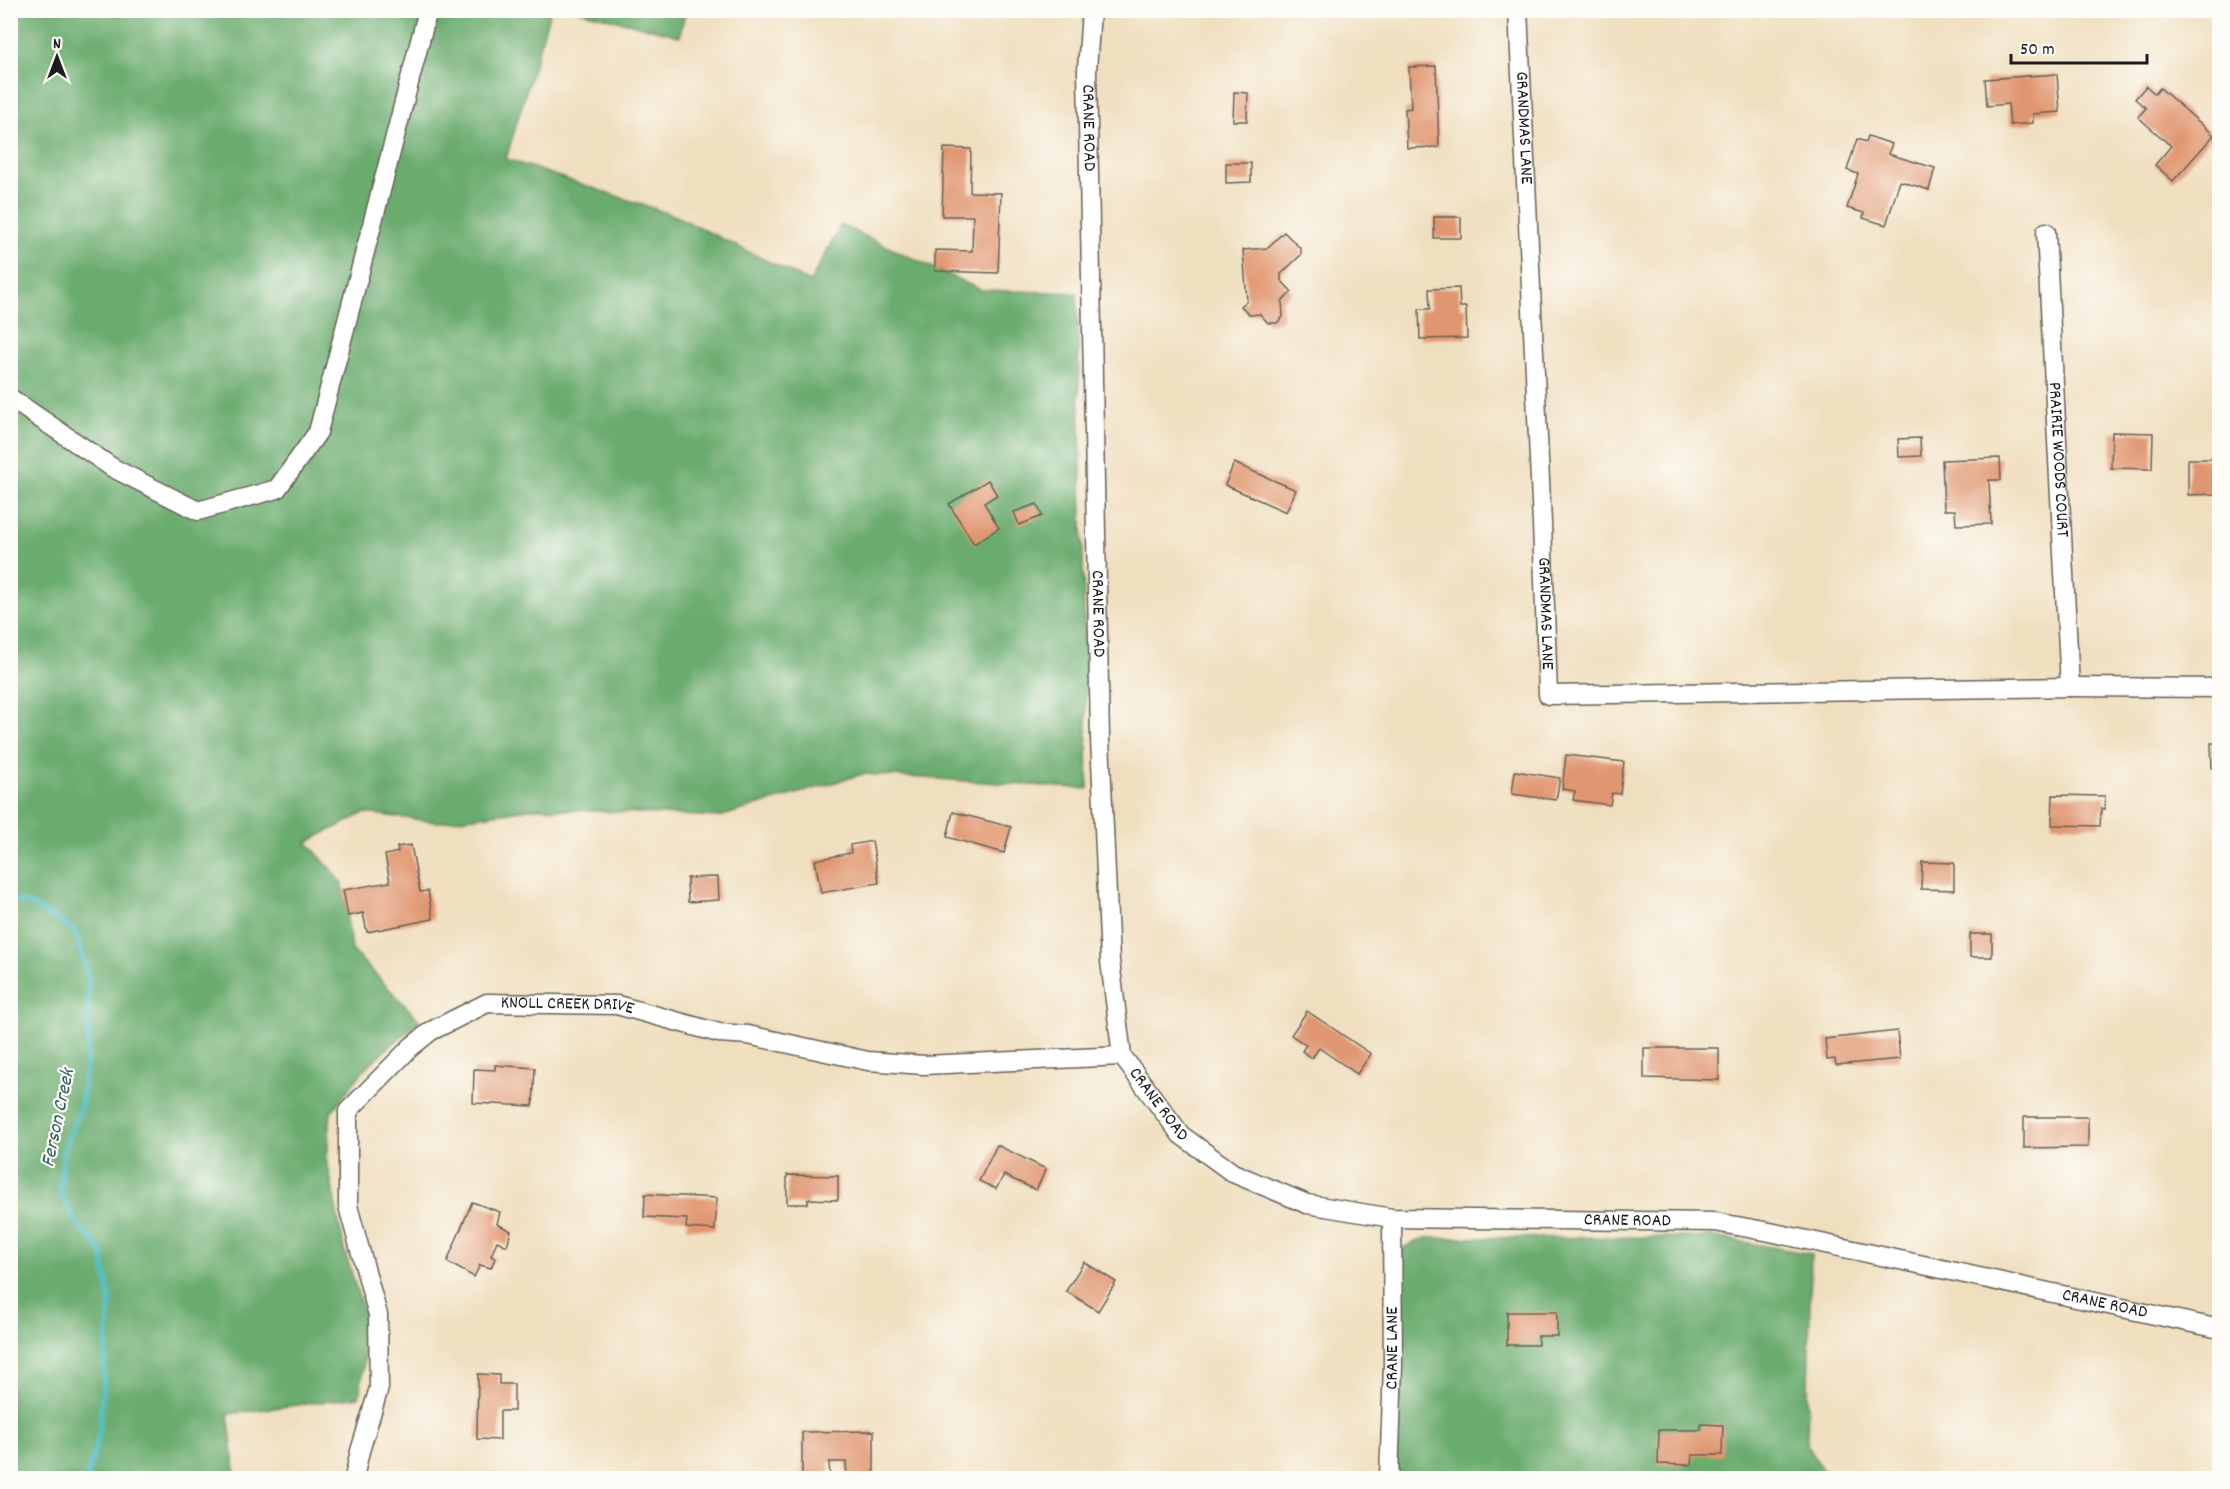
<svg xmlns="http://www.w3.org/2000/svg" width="2230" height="1489" font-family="Dekko,sans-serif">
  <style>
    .forest { fill: #6aac6e; stroke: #436445; stroke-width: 1.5 }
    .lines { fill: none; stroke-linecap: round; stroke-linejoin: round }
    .stream { stroke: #4fbdc6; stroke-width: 5 }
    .building { fill: #e09670 }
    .minor-casing { stroke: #666055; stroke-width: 21 }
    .minor { stroke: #fff; stroke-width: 18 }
    .labels { text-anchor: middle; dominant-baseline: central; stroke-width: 4.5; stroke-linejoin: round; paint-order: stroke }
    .street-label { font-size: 18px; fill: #1c1c1c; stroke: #fdfcf7 }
    .water-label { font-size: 20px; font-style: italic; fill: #305c60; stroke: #fdfcf7 }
  </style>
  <rect width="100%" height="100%" fill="#fdfcf7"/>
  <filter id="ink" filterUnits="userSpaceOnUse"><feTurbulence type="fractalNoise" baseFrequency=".0167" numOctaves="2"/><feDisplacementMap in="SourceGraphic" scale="12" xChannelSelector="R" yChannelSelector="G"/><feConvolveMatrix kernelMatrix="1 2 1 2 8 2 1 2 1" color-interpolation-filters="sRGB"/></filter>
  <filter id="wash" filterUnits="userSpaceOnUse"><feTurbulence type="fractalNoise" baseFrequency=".008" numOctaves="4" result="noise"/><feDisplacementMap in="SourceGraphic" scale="24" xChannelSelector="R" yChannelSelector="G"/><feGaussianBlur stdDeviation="1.35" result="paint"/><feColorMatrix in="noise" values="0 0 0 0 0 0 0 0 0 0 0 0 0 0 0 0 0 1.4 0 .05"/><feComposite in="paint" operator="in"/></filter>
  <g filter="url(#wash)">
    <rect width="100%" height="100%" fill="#f0dfbf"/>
    <g class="forest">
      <polygon points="10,11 550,11 506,159 676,216 810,282 841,225 981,290 1077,293 1088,789 863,774 719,817 537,808 439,822 364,813 307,842 341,881 352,950 420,1021 366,1067 331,1112 327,1160 344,1249 364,1313 364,1362 359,1397 228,1414 236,1478 11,1478"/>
      <polygon points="579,11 685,11 680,36"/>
      <polygon points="1714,1237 1811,1254 1807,1444 1827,1478 1394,1478 1402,1248 1425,1238"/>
    </g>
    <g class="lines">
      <polyline class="stream" points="10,900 29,903 75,931 88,975 89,1037 81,1107 63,1152 60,1193 75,1220 102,1252 110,1301 99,1434 87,1478"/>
    </g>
    <g id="blocks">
      <g class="building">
        <polygon points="1436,66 1439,147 1407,148 1405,109 1411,108 1409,67"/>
        <polygon points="2057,74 2060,112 2033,114 2033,123 2010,125 2008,104 1987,106 1985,79"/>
        <polygon points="2146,86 2155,94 2160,88 2214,135 2173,181 2155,165 2171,146 2138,117 2146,108 2135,99"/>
        <polygon points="1234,92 1248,93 1247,121 1233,121"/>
        <polygon points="1868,136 1892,144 1888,154 1935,168 1929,190 1900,181 1886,225 1863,218 1864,213 1847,208 1858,174 1847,170 1857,139 1866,142"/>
        <polygon points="944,148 971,149 970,192 1001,193 998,273 935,271 935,250 972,251 973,216 942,216"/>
        <polygon points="1226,163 1251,163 1251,182 1226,183"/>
        <rect x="1434" y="217" width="27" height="21"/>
        <polygon points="1284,232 1301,249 1301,255 1281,274 1281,280 1292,292 1282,301 1283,317 1277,323 1268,323 1260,314 1250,315 1241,306 1247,301 1243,250 1267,248"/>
        <polygon points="1459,288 1460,307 1466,307 1467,338 1420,339 1419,309 1430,309 1429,289"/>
        <polygon points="2112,432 2153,433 2152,469 2111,468"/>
        <polygon points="1920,438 1921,456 1899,457 1898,439"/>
        <polygon points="2216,451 2220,451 2218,494 2188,495 2188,459 2216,459"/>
        <polygon points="2000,458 2001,480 1989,480 1991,524 1956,525 1955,510 1944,510 1942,460"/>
        <polygon points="1234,463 1296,490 1286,512 1225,485"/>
        <polygon points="988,480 997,495 984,503 999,528 974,544 949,504"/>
        <polygon points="1037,504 1042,516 1019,525 1014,512"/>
        <polygon points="2211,743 2220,743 2220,768 2212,768"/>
        <polygon points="1566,755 1624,762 1620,794 1612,793 1610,805 1573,800 1575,791 1562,789"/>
        <polygon points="1515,771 1560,778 1556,800 1512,794"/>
        <polygon points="2053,795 2105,796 2105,809 2101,809 2100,826 2052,825"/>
        <polygon points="953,812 1011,827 1004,853 947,837"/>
        <polygon points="872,841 879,883 821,893 815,860 851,853 850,845"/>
        <polygon points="411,845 420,892 428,891 433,919 367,932 363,913 348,916 343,890 390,882 385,855 398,852 397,847"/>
        <polygon points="1922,862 1954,863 1954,890 1921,889"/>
        <polygon points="718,877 719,900 688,902 687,878"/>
        <rect x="1970" y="934" width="22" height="23"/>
        <polygon points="1307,1011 1371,1054 1357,1074 1319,1048 1312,1058 1302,1051 1306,1045 1291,1035"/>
        <polygon points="1897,1031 1900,1059 1836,1065 1835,1059 1827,1060 1825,1039"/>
        <polygon points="1644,1048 1719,1048 1719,1080 1644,1078"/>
        <polygon points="495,1065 535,1068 533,1106 473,1103 474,1069 495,1070"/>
        <polygon points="2024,1117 2088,1117 2088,1147 2024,1148"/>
        <polygon points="997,1145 1046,1169 1036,1190 1004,1175 996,1189 979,1181"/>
        <polygon points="787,1175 838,1176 838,1200 808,1199 808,1204 787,1204"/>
        <polygon points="645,1194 717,1198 715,1230 686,1228 687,1219 644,1217"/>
        <polygon points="472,1202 500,1212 497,1224 511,1231 507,1246 497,1241 491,1256 495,1258 491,1268 480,1265 474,1277 447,1262"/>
        <polygon points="1084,1262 1116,1282 1098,1311 1066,1291"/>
        <polygon points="1507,1312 1557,1312 1557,1336 1538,1336 1538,1345 1507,1345"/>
        <polygon points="478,1374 499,1375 499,1384 514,1384 514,1411 500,1411 500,1440 477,1439"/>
        <polygon points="1701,1424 1723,1425 1722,1455 1692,1455 1691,1465 1658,1464 1659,1430 1701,1430"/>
        <polygon points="874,1431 874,1478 847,1478 846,1462 829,1462 830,1478 802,1478 802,1432"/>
      </g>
    </g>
  </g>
  <g filter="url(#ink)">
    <use href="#blocks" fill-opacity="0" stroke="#666055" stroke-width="1.5"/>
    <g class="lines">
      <g class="minor-casing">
        <g id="minor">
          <path id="s1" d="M1091,10L1087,71L1100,739L1110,961L1122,1056L1181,1135L1233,1173L1307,1204L1392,1218L1715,1222L1770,1232L2220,1329"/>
          <path id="s2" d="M1518,10L1542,523L1548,695L2070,687L2220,688"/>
          <path id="s3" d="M2046,232L2070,687"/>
          <polyline points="10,398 113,468 198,511 277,489 318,432 428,10"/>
          <path id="s4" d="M354,1478L360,1451L379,1388L378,1315L348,1206V1111L411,1047L431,1031L487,1003L617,1005L719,1033L748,1035L868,1061L924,1065L1122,1056"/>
          <path id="s5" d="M1389,1478L1393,1366L1392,1218"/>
        </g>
      </g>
      <use href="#minor" class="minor"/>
    </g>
  </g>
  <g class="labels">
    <g class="street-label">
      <text stroke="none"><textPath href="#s1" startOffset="118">CRANE ROAD</textPath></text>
      <text stroke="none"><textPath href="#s2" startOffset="118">GRANDMAS LANE</textPath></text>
      <text stroke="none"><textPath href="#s3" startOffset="228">PRAIRIE WOODS COURT</textPath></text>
      <text stroke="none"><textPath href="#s2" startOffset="604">GRANDMAS LANE</textPath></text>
      <text stroke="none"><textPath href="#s1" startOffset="604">CRANE ROAD</textPath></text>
      <text stroke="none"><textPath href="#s4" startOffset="633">KNOLL CREEK DRIVE</textPath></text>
      <text stroke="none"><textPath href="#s1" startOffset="1108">CRANE ROAD</textPath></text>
      <text stroke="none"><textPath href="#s1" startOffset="1612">CRANE ROAD</textPath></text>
      <text stroke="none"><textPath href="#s1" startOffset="2098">CRANE ROAD</textPath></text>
      <text stroke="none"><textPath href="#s5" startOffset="130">CRANE LANE</textPath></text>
    </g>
    <g class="water-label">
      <text transform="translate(59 1118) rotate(-78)">Ferson Creek</text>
    </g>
  </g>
  <rect width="2230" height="1489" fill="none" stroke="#fdfcf7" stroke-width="36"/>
  <g transform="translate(57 57)" stroke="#fdfcf7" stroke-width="4.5" paint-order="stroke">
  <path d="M0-4.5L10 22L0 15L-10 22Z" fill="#1c1c1c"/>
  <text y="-9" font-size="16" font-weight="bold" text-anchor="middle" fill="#1c1c1c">N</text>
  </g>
  <path d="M2011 54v9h136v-9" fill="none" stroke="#1c1c1c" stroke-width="3"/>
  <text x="2020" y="54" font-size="18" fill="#1c1c1c" stroke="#fdfcf7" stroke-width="4.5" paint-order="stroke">50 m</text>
</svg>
